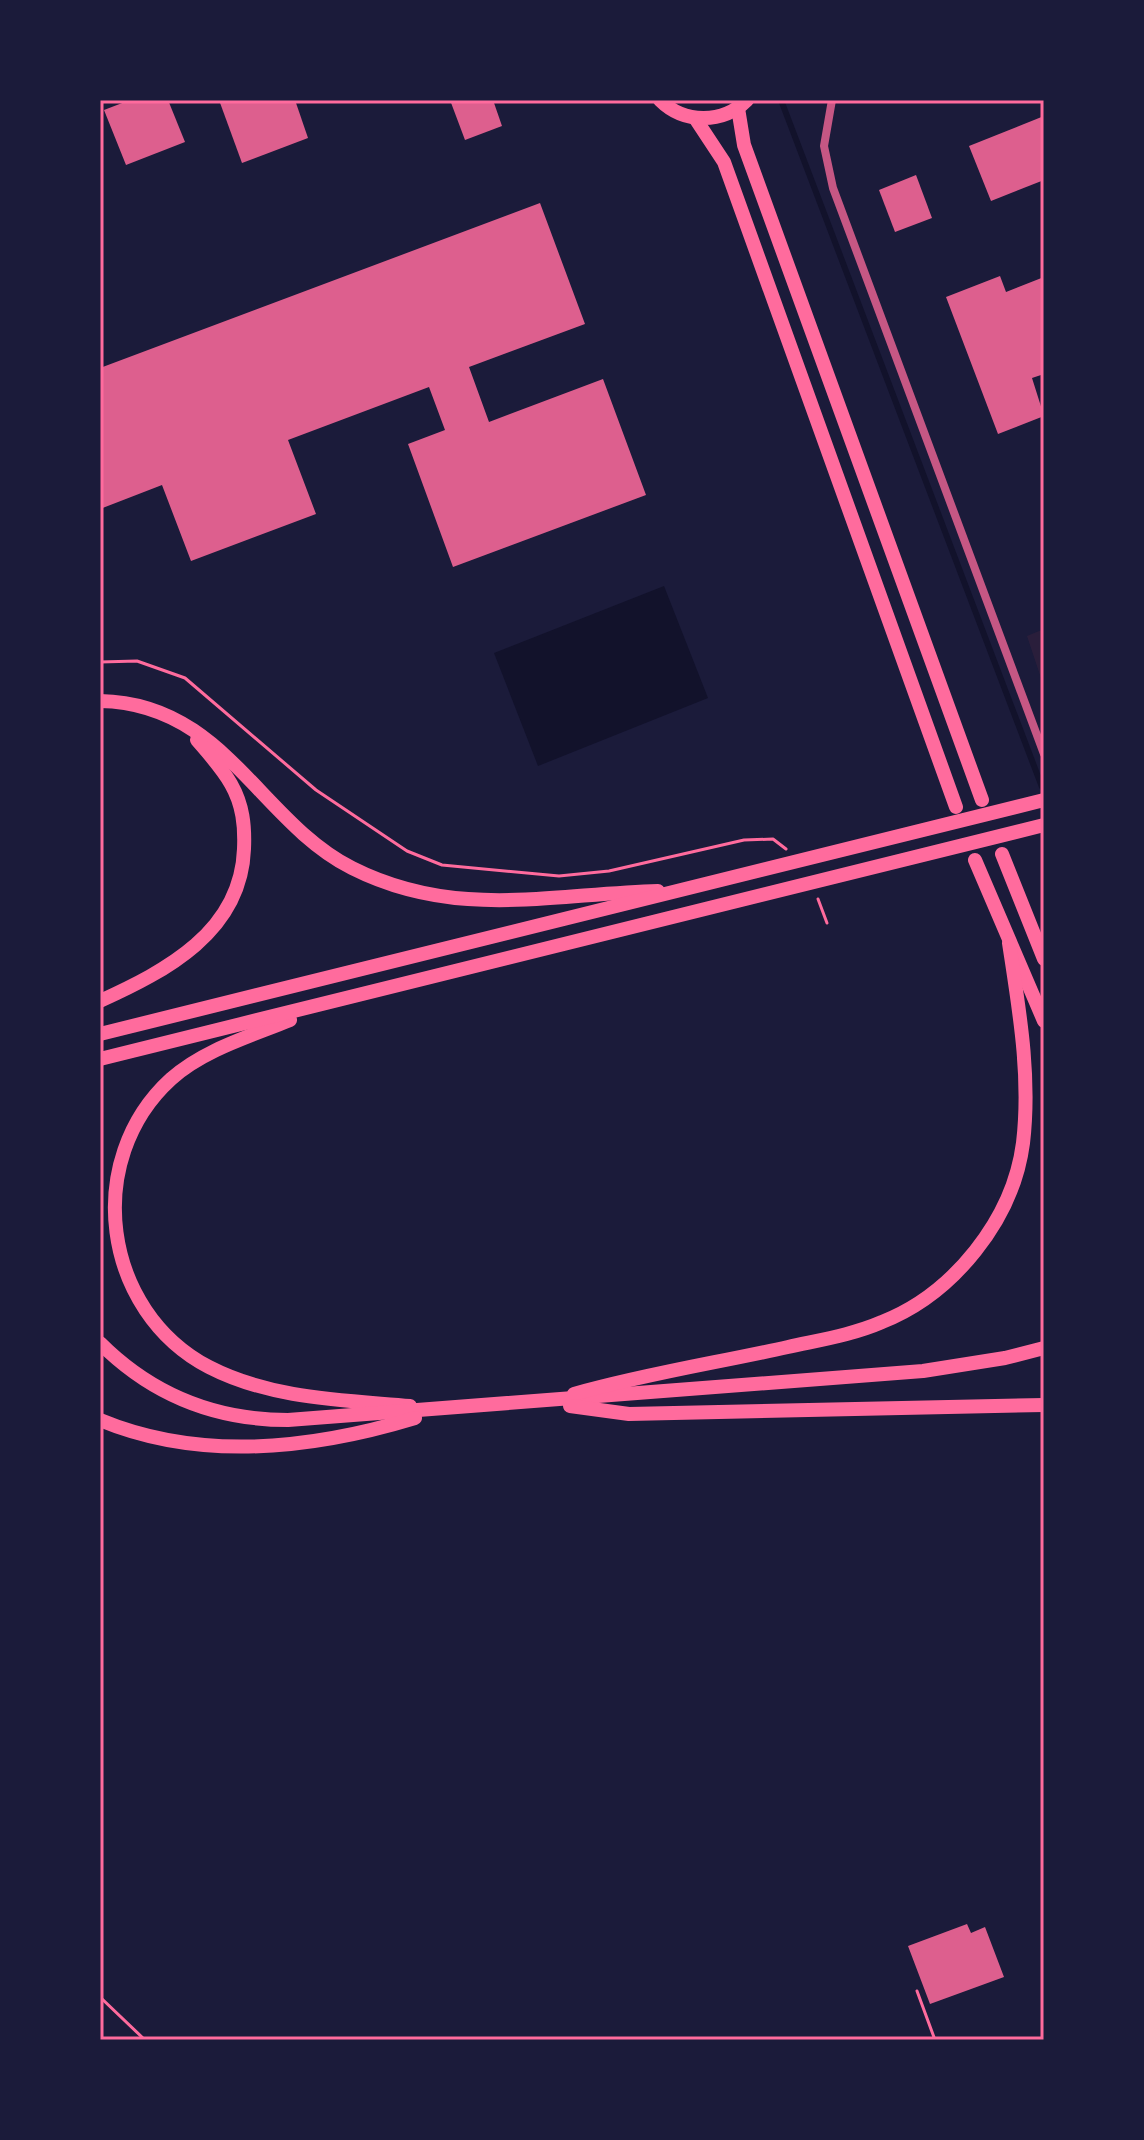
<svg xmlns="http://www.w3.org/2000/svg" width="1144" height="2140" font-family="'Noto Sans',sans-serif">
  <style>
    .green { fill: #2a1e3b }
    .water { fill: #12122b }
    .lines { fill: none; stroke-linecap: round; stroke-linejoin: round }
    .stream { stroke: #12122b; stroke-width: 6 }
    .building { fill: #dd5f8e }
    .path { stroke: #ff6b9d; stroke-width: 3 }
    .minor { stroke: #c65784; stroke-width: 8 }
    .primary { stroke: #ff6b9d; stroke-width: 14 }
    .trunk { stroke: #ff6b9d; stroke-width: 14 }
    .neatline { fill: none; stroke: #ff6b9d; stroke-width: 3 }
  </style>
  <rect width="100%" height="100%" fill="#1b1b3a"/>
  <polygon class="green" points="1044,629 1044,687 1027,636"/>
  <polygon class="water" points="664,586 708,698 538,766 494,653"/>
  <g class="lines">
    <polyline class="stream" points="781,100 1042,787"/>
  </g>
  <g class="building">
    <polygon points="130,100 168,100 185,142 126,165 104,110"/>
    <polygon points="219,100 295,100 308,138 242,163"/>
    <polygon points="450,100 493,100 502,126 465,140"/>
    <polygon points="1044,116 1044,180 991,201 969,146"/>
    <polygon points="916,175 932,218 895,232 879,190"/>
    <polygon points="540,203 585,324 469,367 489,422 603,379 646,495 453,567 408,444 445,430 429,387 288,440 316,514 191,561 162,485 100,509 100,368"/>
    <polygon points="1000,276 1006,292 1044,277 1044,374 1032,378 1044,416 998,434 946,297"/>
    <polygon points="967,1924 971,1933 985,1927 1004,1977 930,2004 908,1946"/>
  </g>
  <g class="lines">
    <g class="path">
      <polyline points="100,662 137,661 185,678 316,790 407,851 442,865 559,876 609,871 744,840 773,839 786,849"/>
      <polyline points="818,899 827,923"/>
      <polyline points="917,1991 935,2040"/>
      <polyline points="100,1997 145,2040"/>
    </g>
    <polyline class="minor" points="832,100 824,146 833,188 1044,754"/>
    <g class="primary">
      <path d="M660,100C684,124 723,124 747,100"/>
      <polyline points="738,108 744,145 982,800"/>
      <polyline points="695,118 724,162 956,807"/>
      <polyline points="1002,854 1044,959"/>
      <polyline points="975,860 1044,1021"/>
    </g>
    <g class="trunk">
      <path d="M100,701C224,703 259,821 352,868C455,920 550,894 658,891"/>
      <path d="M100,1001C166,971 241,932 244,849C245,826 243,805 231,784C222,768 209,754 197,740"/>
      <path d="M290,1020C251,1036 203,1050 171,1079C82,1160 102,1311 209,1367C271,1399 342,1400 410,1406"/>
      <polyline points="100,1034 1044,800"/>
      <polyline points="100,1059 1044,825"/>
      <path d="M100,1343C152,1395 214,1420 288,1420L923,1371L1005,1358L1044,1348"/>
      <path d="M574,1394C644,1374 716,1363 788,1347C819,1340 852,1335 882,1322C953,1294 1013,1220 1023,1143C1031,1076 1019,1009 1009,943"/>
      <polyline points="570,1406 629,1414 1044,1405"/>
      <path d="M100,1420C201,1462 313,1449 415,1418"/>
    </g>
  </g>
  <rect width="1144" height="2140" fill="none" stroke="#1b1b3a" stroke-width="204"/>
  <rect x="102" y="102" width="940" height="1936" class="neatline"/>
</svg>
